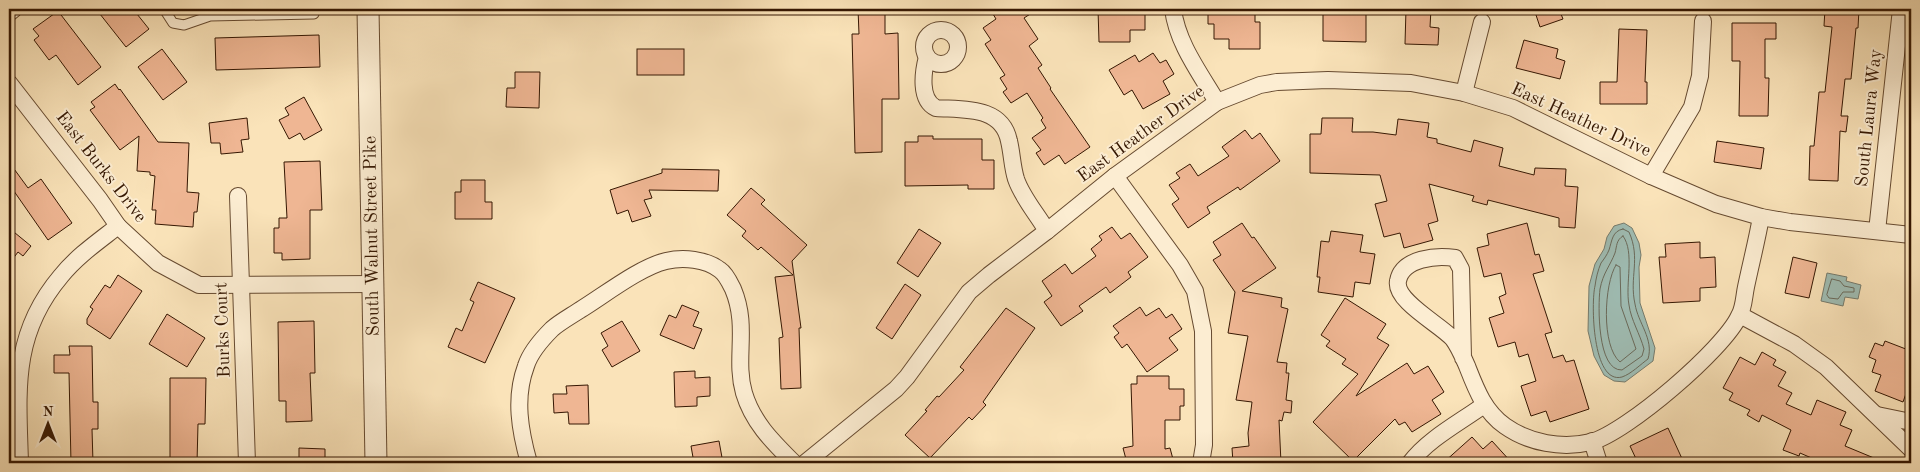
<svg xmlns="http://www.w3.org/2000/svg" width="1920" height="472" font-family="'Old Standard TT',serif">
  <style>
    .water { fill: #9fbdb4; stroke: #757b6d }
    .lines { fill: none; stroke-linecap: round; stroke-linejoin: round }
    .shore { stroke: #6a6a5b; stroke-width: 1 }
    .building { fill: #efb693; stroke: #351702 }
    .service-casing { stroke: #664a30; stroke-width: 11 }
    .minor-casing { stroke: #664a30; stroke-width: 18 }
    .tertiary-casing { stroke: #664a30; stroke-width: 23 }
    .service { stroke: #fcedd2; stroke-width: 9 }
    .minor { stroke: #fcedd2; stroke-width: 16 }
    .tertiary { stroke: #fcedd2; stroke-width: 21 }
    .labels { text-anchor: middle; dominant-baseline: central; stroke-width: 4; stroke-linejoin: round; paint-order: stroke }
    .street-label { font-size: 18px; fill: #351702; stroke: #fcedd2 }
  </style>
  <rect width="100%" height="100%" fill="#fae3b9"/>
  <filter id="stains"><feTurbulence type="fractalNoise" baseFrequency=".004" numOctaves="4"/><feColorMatrix values="0 0 0 0 .2 0 0 0 0 .09 0 0 0 0 .02 0 0 0 .5 -.17"/></filter>
  <radialGradient id="worn" r=".72"><stop offset=".6" stop-color="#630" stop-opacity="0"/><stop offset="1" stop-color="#630" stop-opacity=".3"/></radialGradient>
  <g class="water">
    <polygon points="1624,223 1632,228 1639,243 1641,255 1639,267 1640,303 1655,348 1653,361 1625,382 1614,381 1604,375 1594,356 1588,331 1589,286 1595,264 1604,249 1607,237 1614,226"/>
    <polygon points="1827,273 1847,277 1846,281 1861,285 1858,299 1845,297 1843,306 1821,301"/>
  </g>
  <g class="lines">
    <g class="shore">
      <path d="M1623,229L1629,232C1641,259 1629,277 1635,304C1638,323 1654,339 1648,359C1641,364 1631,374 1622,377C1592,385 1591,302 1595,286C1596,278 1598,270 1601,263C1604,259 1607,255 1609,250C1612,241 1612,231 1623,229Z"/>
      <path d="M1623,236C1635,252 1625,284 1629,305C1631,320 1640,334 1644,349L1642,356L1622,370C1597,371 1598,305 1600,289C1603,273 1610,266 1615,253C1617,246 1616,240 1623,236Z"/>
      <path d="M1616,265L1620,267L1621,306L1636,349L1620,362C1601,346 1604,284 1616,265Z"/>
      <polygon points="1832,279 1840,281 1844,286 1854,288 1854,292 1843,292 1838,299 1829,298 1827,295"/>
    </g>
  </g>
  <g class="building">
    <polygon points="96,9 133,9 149,29 126,47"/>
    <polygon points="858,9 885,9 885,34 898,33 899,99 882,99 882,152 855,153 852,34 859,34"/>
    <polygon points="1000,9 1038,9 1024,18 1038,39 1029,46 1042,65 1038,68 1051,88 1050,89 1090,147 1065,164 1059,155 1044,165 1036,153 1041,150 1032,138 1046,128 1041,120 1043,118 1027,93 1011,103 1003,92 1007,89 1000,78 1005,75 985,44 991,40 983,28 996,19 993,14"/>
    <polygon points="1098,9 1140,9 1140,14 1145,14 1145,30 1130,30 1130,42 1099,42"/>
    <polygon points="1208,9 1255,9 1255,22 1260,22 1260,49 1229,49 1229,39 1214,39 1214,24 1208,24"/>
    <polygon points="1406,9 1431,9 1430,27 1439,28 1438,45 1405,44"/>
    <polygon points="1534,9 1559,9 1563,19 1540,27"/>
    <polygon points="1825,9 1859,9 1858,28 1856,28 1851,79 1845,79 1841,116 1848,116 1846,132 1840,131 1838,181 1809,180 1810,146 1814,146 1819,92 1825,92 1832,27 1824,26"/>
    <polygon points="58,11 101,67 78,85 56,55 49,60 34,40 39,36 33,29"/>
    <polygon points="1323,13 1366,13 1366,42 1323,41"/>
    <polygon points="1732,23 1776,23 1776,39 1765,39 1765,78 1769,78 1768,116 1739,116 1740,61 1732,61"/>
    <polygon points="1619,29 1647,30 1645,82 1647,82 1647,104 1600,104 1600,82 1617,82"/>
    <polygon points="319,35 320,67 216,70 215,38"/>
    <polygon points="1524,40 1558,49 1556,58 1565,61 1560,79 1516,68"/>
    <polygon points="162,49 187,82 163,100 138,67"/>
    <rect x="637" y="49" width="47" height="26"/>
    <polygon points="1153,53 1160,63 1166,60 1174,74 1163,81 1170,94 1143,109 1132,90 1124,95 1109,70 1135,55 1139,62"/>
    <polygon points="515,72 540,72 539,108 506,107 507,88 515,88"/>
    <polygon points="115,84 119,90 120,89 158,142 189,143 187,192 199,193 197,212 194,212 193,227 155,224 156,210 152,210 155,176 150,175 150,172 137,171 139,136 120,150 90,110 95,107 91,102"/>
    <polygon points="304,97 322,130 304,140 300,133 289,139 279,120 289,115 285,108"/>
    <polygon points="247,118 249,139 241,140 243,152 221,154 220,143 211,143 209,123"/>
    <polygon points="1322,118 1353,118 1352,132 1373,132 1396,135 1398,119 1429,123 1427,137 1437,139 1437,143 1471,152 1474,140 1503,148 1499,166 1534,175 1535,168 1566,169 1565,186 1578,187 1575,228 1559,227 1559,218 1488,200 1487,205 1472,201 1474,196 1429,184 1438,221 1428,224 1433,240 1404,248 1400,233 1384,237 1375,204 1387,201 1380,175 1310,173 1310,134 1321,134"/>
    <polygon points="1245,130 1252,139 1260,133 1280,161 1240,190 1238,187 1207,207 1210,213 1188,228 1172,204 1179,199 1169,185 1180,178 1176,173 1190,164 1198,176 1229,156 1222,147"/>
    <polygon points="918,136 933,136 933,139 982,139 982,160 994,160 994,189 968,189 968,185 905,186 905,142 918,142"/>
    <polygon points="1717,141 1764,148 1761,169 1714,162"/>
    <polygon points="320,161 322,210 310,210 310,259 282,260 282,253 274,253 274,228 279,228 279,218 287,218 284,162"/>
    <polygon points="9,162 28,188 41,179 72,223 48,240 9,184"/>
    <polygon points="662,169 719,170 718,191 649,190 652,198 644,200 651,216 632,222 628,210 617,214 610,190 662,173"/>
    <polygon points="461,180 485,180 485,202 492,202 492,219 455,219 455,192 461,192"/>
    <polygon points="751,188 765,200 761,204 807,245 792,261 801,328 799,328 801,388 781,389 779,338 783,337 775,277 793,275 761,247 758,250 742,236 746,231 727,215"/>
    <polygon points="1242,223 1252,238 1254,237 1276,268 1242,291 1282,298 1281,307 1288,309 1277,362 1287,363 1286,373 1289,373 1286,400 1292,401 1291,413 1284,412 1282,421 1279,420 1281,463 1233,463 1232,448 1249,446 1248,433 1252,402 1236,400 1248,336 1228,333 1235,292 1213,260 1221,255 1213,242"/>
    <polygon points="1527,223 1535,255 1539,254 1544,271 1533,274 1552,332 1545,334 1553,358 1563,355 1566,362 1574,360 1589,409 1550,422 1546,411 1531,416 1521,386 1536,381 1528,354 1519,357 1515,342 1498,347 1489,318 1504,313 1499,297 1506,294 1501,273 1484,277 1477,248 1489,245 1487,234"/>
    <polygon points="1112,227 1121,239 1130,233 1148,257 1128,272 1131,277 1110,293 1106,287 1079,306 1083,311 1061,326 1044,302 1052,296 1042,281 1065,264 1072,274 1096,256 1091,249 1102,240 1099,236"/>
    <polygon points="9,228 31,246 23,256 18,252 9,264"/>
    <polygon points="919,229 941,243 918,277 897,263"/>
    <polygon points="1331,231 1363,235 1360,252 1375,254 1370,284 1355,282 1353,297 1318,292 1320,277 1317,277 1321,241 1329,242"/>
    <polygon points="1700,242 1700,258 1715,257 1716,287 1700,288 1700,301 1663,303 1659,257 1666,257 1665,244"/>
    <polygon points="1793,257 1817,263 1809,298 1785,293"/>
    <polygon points="118,275 142,291 110,339 87,324 87,319 93,309 90,307 105,285 110,288"/>
    <polygon points="478,282 515,298 485,363 448,347 456,328 462,331 474,302 470,300"/>
    <polygon points="905,284 921,295 892,339 876,328"/>
    <polygon points="1345,298 1386,324 1377,338 1389,345 1356,396 1407,363 1414,374 1428,366 1444,392 1432,400 1441,414 1412,432 1405,422 1399,425 1395,419 1353,461 1313,422 1358,374 1342,364 1346,359 1326,346 1330,341 1321,335"/>
    <polygon points="682,305 699,312 693,326 702,329 694,349 660,335 669,315 676,318"/>
    <polygon points="1140,307 1146,316 1159,308 1166,318 1172,314 1182,329 1169,338 1178,350 1147,372 1127,344 1122,348 1114,337 1119,333 1113,326"/>
    <polygon points="1006,308 1035,328 983,402 986,405 972,420 969,417 930,458 905,435 927,411 925,410 937,396 939,397 964,370 960,367"/>
    <polygon points="167,314 205,338 187,367 149,344"/>
    <polygon points="314,321 315,373 310,373 312,421 286,422 286,401 279,401 278,322"/>
    <polygon points="622,321 640,351 612,367 602,350 608,346 601,333"/>
    <polygon points="1885,341 1911,351 1911,389 1908,388 1903,402 1875,391 1881,375 1872,372 1876,360 1869,357 1875,343 1883,346"/>
    <polygon points="69,346 92,346 93,402 98,402 98,429 92,429 93,463 71,463 69,373 54,373 54,355 70,355"/>
    <polygon points="1762,352 1776,360 1773,365 1786,372 1778,386 1792,393 1786,404 1811,415 1817,400 1846,412 1840,425 1852,430 1845,446 1886,463 1823,463 1800,453 1799,456 1783,450 1791,430 1762,415 1759,422 1747,415 1750,410 1729,400 1733,393 1723,388 1740,357 1755,365"/>
    <polygon points="695,371 695,378 710,377 710,396 697,397 697,406 675,407 674,372"/>
    <polygon points="1137,376 1169,376 1169,389 1184,389 1184,406 1180,406 1180,420 1165,420 1165,449 1170,448 1174,463 1127,463 1123,448 1133,446 1131,384 1137,384"/>
    <polygon points="170,378 206,378 205,424 198,424 197,463 170,463"/>
    <polygon points="588,385 589,424 569,424 568,412 554,413 553,394 567,394 566,386"/>
    <polygon points="1668,428 1684,463 1638,463 1630,446"/>
    <polygon points="1472,437 1483,449 1492,441 1512,463 1443,463"/>
    <polygon points="719,441 723,463 694,463 691,446"/>
    <polygon points="299,448 325,449 325,463 299,463"/>
  </g>
  <g class="lines">
    <g class="service-casing">
      <polyline id="service" points="164,9 173,23 184,25 210,16 314,14"/>
    </g>
    <g class="minor-casing">
      <g id="minor">
        <path d="M1173,9C1177,43 1200,73 1217,102"/>
        <polyline points="9,13 14,9"/>
        <circle cx="941" cy="47" r="17"/>
        <path d="M927,57C923,72 919,100 936,108C964,110 1002,106 1009,141C1012,153 1012,166 1016,179C1022,197 1037,214 1047,231"/>
        <polyline points="9,83 100,200 118,226 158,263 199,285 373,284"/>
        <polyline points="1464,93 1482,22"/>
        <polyline points="1115,176 1180,265 1195,291 1203,331 1204,445 1201,463"/>
        <polyline points="1651,176 1692,107 1700,76 1703,21"/>
        <polyline points="238,196 247,463"/>
        <polyline points="1877,231 1901,9"/>
        <polyline points="1740,315 1794,344 1826,367 1911,449"/>
        <path d="M1463,358L1461,269L1455,258C1437,255 1402,258 1398,281C1394,301 1441,325 1453,339C1459,347 1463,357 1467,366C1476,389 1484,411 1505,426C1529,443 1562,449 1591,442C1626,433 1724,349 1739,316C1744,308 1744,296 1746,287C1751,263 1757,240 1761,217"/>
        <polyline points="1877,415 1911,422"/>
        <polyline points="1592,441 1599,463"/>
        <path d="M20,463C18,392 11,335 61,276C77,256 99,241 118,226"/>
        <path d="M529,463C520,431 514,398 526,366C530,353 542,339 552,329C560,322 571,316 580,310C603,296 640,267 666,261C683,257 706,259 720,270C726,274 730,283 733,289C749,327 734,358 744,393C753,423 773,442 794,463"/>
        <polyline points="805,463 896,389 907,377 969,292 989,275 1047,231 1115,176 1217,102 1260,85 1277,82 1328,80 1411,83 1464,93 1513,108 1651,176 1716,204 1761,217 1790,222 1911,235"/>
        <path d="M1410,463C1428,439 1459,423 1484,405"/>
      </g>
    </g>
    <g class="tertiary-casing">
      <polyline id="tertiary" points="368,9 376,463"/>
    </g>
    <use href="#service" class="service"/>
    <use href="#minor" class="minor"/>
    <use href="#tertiary" class="tertiary"/>
  </g>
  <g class="labels">
    <g class="street-label">
      <text transform="translate(1869 118) rotate(-84)">South Laura Way</text>
      <text transform="translate(1581 120) rotate(25)">East Heather Drive</text>
      <text transform="translate(1141 134) rotate(-36)">East Heather Drive</text>
      <text transform="translate(101 167) rotate(52)">East Burks Drive</text>
      <text transform="translate(372 236) rotate(-91)">South Walnut Street Pike</text>
      <text transform="translate(223 330) rotate(-92)">Burks Court</text>
    </g>
  </g>
  <rect width="1920" height="472" fill="none" stroke="#fae3b9" stroke-width="30"/>
  <rect x="10" y="10" width="1900" height="452" fill="none" stroke="#351702" stroke-width="2.5"/>
  <rect x="15" y="15" width="1890" height="442" fill="none" stroke="#351702"/>
  <g transform="translate(48 424)" stroke="#fcedd2" stroke-width="4" paint-order="stroke">
  <path d="M0-4L9 19L0 12L-9 19Z" fill="#351702"/>
  <text y="-8" font-size="14" font-weight="bold" text-anchor="middle" fill="#351702">N</text>
  </g>
  <rect width="100%" height="100%" filter="url(#stains)"/>
  <rect width="100%" height="100%" fill="url(#worn)"/>
</svg>
